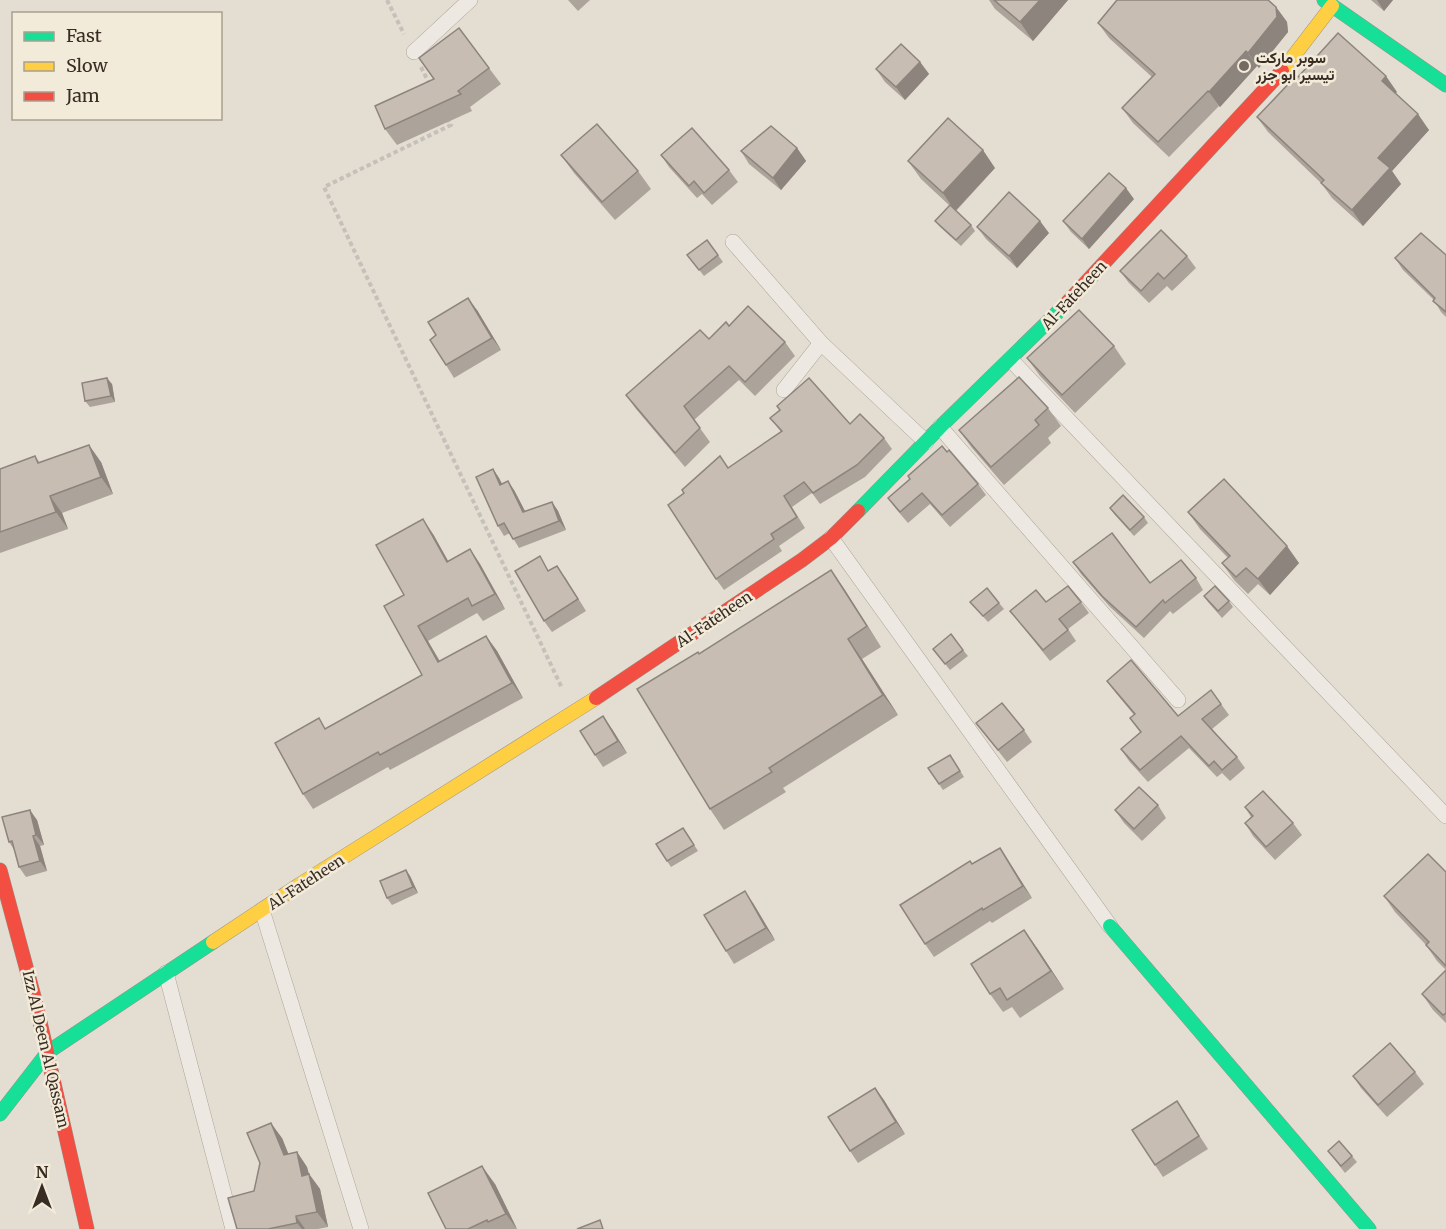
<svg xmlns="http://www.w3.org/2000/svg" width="1446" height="1229" font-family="Merriweather,Vazirmatn,serif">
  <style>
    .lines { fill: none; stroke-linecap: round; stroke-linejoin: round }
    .lane-casing { stroke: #aaa39a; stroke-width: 16 }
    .fast-casing { stroke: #9a938a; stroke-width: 15 }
    .slow-casing { stroke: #9a938a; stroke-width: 15 }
    .jam-casing { stroke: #9a938a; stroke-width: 15 }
    .path { stroke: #c5c0b9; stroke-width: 4; stroke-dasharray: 4.5 3; stroke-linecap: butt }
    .lane { stroke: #ede9e2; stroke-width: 15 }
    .fast { stroke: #16e098; stroke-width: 14 }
    .slow { stroke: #ffcf43; stroke-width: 14 }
    .jam { stroke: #f24e42; stroke-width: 14 }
    .wall { fill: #aca39a }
    .shaded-wall { fill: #8c847d }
    .building { fill: #c8bdb3; stroke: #8c847d; stroke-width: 1.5 }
    .poi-dot { fill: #756a60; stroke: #f3ebda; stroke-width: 2 }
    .labels { text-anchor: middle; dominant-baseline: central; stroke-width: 5; stroke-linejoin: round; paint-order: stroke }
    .poi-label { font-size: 15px; font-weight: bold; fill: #392c22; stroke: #f3ebda; text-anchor: start }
    .street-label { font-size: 15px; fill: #392c22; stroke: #f3ebda }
  </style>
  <rect width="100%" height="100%" fill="#e4ded2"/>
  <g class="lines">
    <g class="lane-casing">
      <g id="lane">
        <polyline points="414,52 470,0"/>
        <polyline points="733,242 821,343 926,442"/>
        <polyline points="1011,360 1446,816"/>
        <polyline points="784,390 821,343"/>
        <polyline points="940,427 1178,700"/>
        <polyline points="831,538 1110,926"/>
        <polyline points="262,910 361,1229"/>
        <polyline points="166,973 233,1229"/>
      </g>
    </g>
    <g class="fast-casing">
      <g id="fast">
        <polyline points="1324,0 1446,85"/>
        <polyline points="858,511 940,427 1065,305"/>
        <polyline points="1110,926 1369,1229"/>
        <polyline points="0,1114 48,1052 213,942"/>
      </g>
    </g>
    <g class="slow-casing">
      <g id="slow">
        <polyline points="1282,71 1332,6"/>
        <polyline points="213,942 299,885 596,698"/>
      </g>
    </g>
    <g class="jam-casing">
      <g id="jam">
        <polyline points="1065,305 1282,71"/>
        <polyline points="596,698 802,560 831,538 858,511"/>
        <polyline points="0,870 36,1004 87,1229"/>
      </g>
    </g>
    <g class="path">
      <polyline points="387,0 404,34"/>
      <polyline points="421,67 430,85"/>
      <polyline points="447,118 451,125 324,187 562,688"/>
    </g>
    <use href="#lane" class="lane"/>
    <use href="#fast" class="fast"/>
    <use href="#slow" class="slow"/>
    <use href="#jam" class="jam"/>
  </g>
  <g class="wall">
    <polygon points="568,0 590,0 578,11"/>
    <polygon points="989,0 1068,0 1033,41 995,9"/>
    <polygon points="1371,0 1393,0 1384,11"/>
    <polygon points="1276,7 1287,22 1288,32 1259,68 1257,66 1220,107 1219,106 1169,157 1133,123 1122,108 1152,77 1109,38 1098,23"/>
    <polygon points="419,58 489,68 501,84 470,107 472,111 397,145 385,129 434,79"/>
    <polygon points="920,62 929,74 905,100 885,82 876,69"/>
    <polygon points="1298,77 1397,92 1395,93 1429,130 1392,171 1401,184 1363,226 1332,198 1321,183 1268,132 1257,117"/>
    <polygon points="797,148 806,161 781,190 749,164 741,151"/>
    <polygon points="561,155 638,171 651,189 615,220 574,173"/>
    <polygon points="661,155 729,170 738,182 712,205 702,194 697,198 669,167"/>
    <polygon points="908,161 995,168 956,211 971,225 975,231 961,246 940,227 935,221 950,206 921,179"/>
    <polygon points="1134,199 1089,249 1071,232 1063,221"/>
    <polygon points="977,227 1049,233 1017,268 986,239"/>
    <polygon points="707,240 723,262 704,276 692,261"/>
    <polygon points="1446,255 1446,317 1441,312 1434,300 1403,270 1395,258"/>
    <polygon points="1187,256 1196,268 1172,291 1167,286 1149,303 1129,283 1120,271"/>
    <polygon points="477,310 501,350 454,378 446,365"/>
    <polygon points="729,326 785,342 795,356 755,396 739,380 694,420 710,442 685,467 636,409 626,395"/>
    <polygon points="1114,346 1126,364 1075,413 1040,376 1027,358"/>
    <polygon points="112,384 115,402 90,407 85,401"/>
    <polygon points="1048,408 1061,426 1048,438 1051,443 1004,485 972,448 959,430"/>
    <polygon points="770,418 850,424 884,438 892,449 865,477 820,504 812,493 792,507 805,528 779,546 782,551 724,590 716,579 684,493 728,468 781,432"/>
    <polygon points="35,456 40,463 101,462 113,494 62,513 68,529 0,553 0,469"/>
    <polygon points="493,469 499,478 502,484 514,490 525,511 552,502 558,511 566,530 519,548 510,533 504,536 498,526"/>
    <polygon points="978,484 986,495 950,527 930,504 908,523 896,509 888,498"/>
    <polygon points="1110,508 1144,517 1148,523 1134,536 1114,514"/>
    <polygon points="1188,512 1299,563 1270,595 1258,584 1248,594 1234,580 1222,563 1228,558 1200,529"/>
    <polygon points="433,534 448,561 470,549 480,564 505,609 483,621 477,613 428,641 440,661 486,636 497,651 523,698 390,770 388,767 313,809 303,794 326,728 422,675 404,595"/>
    <polygon points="1073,562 1150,583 1196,578 1203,590 1173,614 1170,611 1144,638 1110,607 1081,574"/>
    <polygon points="549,570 565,577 586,611 552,632 544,621"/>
    <polygon points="831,570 881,647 862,659 898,715 783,788 786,792 724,830 710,809 699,654"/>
    <polygon points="1204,596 1229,601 1233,607 1222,618 1208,602"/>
    <polygon points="970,602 999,603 1004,609 988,622"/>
    <polygon points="1046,602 1081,602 1089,613 1068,629 1076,641 1050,661 1010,611"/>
    <polygon points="933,649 963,650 968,656 950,670"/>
    <polygon points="1107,681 1178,716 1221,704 1229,715 1212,729 1237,757 1245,768 1230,781 1222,773 1217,777 1189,748 1148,782 1129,761 1121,749 1140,732 1130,718 1134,715 1115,692"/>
    <polygon points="976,723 1024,730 1032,742 1007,762"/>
    <polygon points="612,729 627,753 603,767 595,755"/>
    <polygon points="950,755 964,777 943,790 928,768"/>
    <polygon points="1158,805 1166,818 1142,841 1124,823 1115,810"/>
    <polygon points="1245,807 1293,823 1302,835 1275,860 1253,836 1245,823 1251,817"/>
    <polygon points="37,820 44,845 40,846 47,871 26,877 19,867 15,851 9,842"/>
    <polygon points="683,828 698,851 671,867 667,861"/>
    <polygon points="1000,848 1032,898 992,923 990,921 934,957 925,944 973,864"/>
    <polygon points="406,870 410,876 418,893 392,905 387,898"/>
    <polygon points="1446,872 1446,1023 1433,1010 1422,994 1446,970 1437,961 1426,945 1395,912 1384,896"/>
    <polygon points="753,903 775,940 734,964 726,951"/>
    <polygon points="1037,948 1064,989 1020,1018 1012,1007 1003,1012 990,994"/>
    <polygon points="1415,1072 1424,1084 1387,1117 1361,1088 1353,1076"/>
    <polygon points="875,1088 905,1134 858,1163 850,1151"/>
    <polygon points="1177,1101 1208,1149 1163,1177 1155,1165"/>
    <polygon points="282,1138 288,1154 297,1152 307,1167 309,1174 320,1189 328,1227 318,1229 237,1229 254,1191"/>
    <polygon points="1328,1151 1352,1156 1357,1162 1345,1173"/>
    <polygon points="495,1184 517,1229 446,1229"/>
  </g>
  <g class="shaded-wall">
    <polygon points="1040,0 1068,0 1033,41 1020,22"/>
    <polygon points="1377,0 1393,0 1384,11"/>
    <polygon points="1276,7 1287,22 1288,32 1259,68 1248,53"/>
    <polygon points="1246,51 1257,66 1220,107 1209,92"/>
    <polygon points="920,62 929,74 905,100 896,87"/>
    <polygon points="1386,76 1397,92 1393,96 1382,81"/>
    <polygon points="1418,114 1429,130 1392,171 1401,184 1363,226 1352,210 1378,158"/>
    <polygon points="797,148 806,161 781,190 773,178"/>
    <polygon points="983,150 995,168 955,211 943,193"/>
    <polygon points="1126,188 1134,199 1089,249 1082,239"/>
    <polygon points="1040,221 1049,233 1017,268 1009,256"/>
    <polygon points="468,298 477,310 501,350 492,338"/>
    <polygon points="107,378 112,384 115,402 111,396"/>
    <polygon points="89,445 101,462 113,494 101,477"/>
    <polygon points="493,469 499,478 507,494 500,485"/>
    <polygon points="508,481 514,490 530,521 523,512"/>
    <polygon points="50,496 62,513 68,529 56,512"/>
    <polygon points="552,502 558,511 566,530 559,521"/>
    <polygon points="423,519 433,534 457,577 447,562"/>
    <polygon points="1287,546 1299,563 1270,595 1258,579"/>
    <polygon points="470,549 480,564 505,609 495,594"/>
    <polygon points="831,570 845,590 881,647 867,626"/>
    <polygon points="418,626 428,641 448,677 438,662"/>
    <polygon points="486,636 497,651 523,698 512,683"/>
    <polygon points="848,639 862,659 898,715 883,695"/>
    <polygon points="603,716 612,729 627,753 618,741"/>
    <polygon points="30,810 37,820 44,845 36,835"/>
    <polygon points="33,836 40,846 47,871 40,861"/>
    <polygon points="1000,848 1008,860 1032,898 1023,886"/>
    <polygon points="406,870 410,876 418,893 413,887"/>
    <polygon points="745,891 753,903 775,940 766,928"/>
    <polygon points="1024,930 1037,948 1064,989 1051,971"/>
    <polygon points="875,1088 884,1100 905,1134 896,1122"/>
    <polygon points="271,1123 282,1138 295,1170 284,1155"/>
    <polygon points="297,1152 307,1167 313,1191 302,1176"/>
    <polygon points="482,1166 495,1184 517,1229 506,1214"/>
    <polygon points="309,1174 320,1189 328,1227 317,1212"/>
    <polygon points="296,1216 305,1229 302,1229 297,1223"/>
  </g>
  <g class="building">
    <polygon points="994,0 1040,0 1020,22"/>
    <polygon points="1117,0 1268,0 1276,7 1277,17 1248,53 1246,51 1209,92 1208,91 1158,142 1122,108 1155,74 1098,23"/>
    <polygon points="459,28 489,68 458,91 461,94 385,129 375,106 434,79 419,58"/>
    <polygon points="1338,33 1386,76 1382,81 1418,114 1378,158 1390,168 1352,210 1321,183 1324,180 1257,117 1296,76 1298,77"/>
    <polygon points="901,44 920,62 896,87 876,69"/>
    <polygon points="948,118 983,150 943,193 908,161"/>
    <polygon points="597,124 638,171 602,202 561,155"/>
    <polygon points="771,126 797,148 773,178 741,151"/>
    <polygon points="692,128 729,170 704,193 694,181 689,186 661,155"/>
    <polygon points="1109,173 1126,188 1082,239 1063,221"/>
    <polygon points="1009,192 1040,221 1009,256 977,227"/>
    <polygon points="950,205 971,225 956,240 935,221"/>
    <polygon points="1161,230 1187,256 1164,279 1158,273 1141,291 1120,271"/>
    <polygon points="1421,233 1446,255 1446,312 1433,301 1435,298 1395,258"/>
    <polygon points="707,240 718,255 699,270 687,255"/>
    <polygon points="468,298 492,338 446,365 430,340 436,335 428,322"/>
    <polygon points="748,306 785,342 745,382 729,366 684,406 700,428 675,453 626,395 700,330 709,339 726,322 729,326"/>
    <polygon points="1079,310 1114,346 1062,395 1027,358"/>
    <polygon points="1019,377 1048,408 1035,420 1039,425 991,467 959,430"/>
    <polygon points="107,378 111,396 85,401 82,383"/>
    <polygon points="809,378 850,424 860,414 884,438 857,465 813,493 804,482 784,496 797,517 771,534 774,539 716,579 668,505 684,493 682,490 720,456 728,468 782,431 770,418 780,410 777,406"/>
    <polygon points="89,445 101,477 50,496 56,512 0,532 0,469 35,456 38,463"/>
    <polygon points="942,446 947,452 949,450 978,484 942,515 922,493 900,512 888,498 910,479 908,476"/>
    <polygon points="493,469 500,485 508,481 523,512 552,502 559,521 513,539 504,523 498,526 476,477"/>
    <polygon points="1224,479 1287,546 1258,579 1246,568 1236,577 1222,563 1230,556 1188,512"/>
    <polygon points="1123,495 1144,517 1130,530 1110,508"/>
    <polygon points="423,519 447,562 470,549 495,594 472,606 468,598 418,626 438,662 486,636 512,683 380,755 378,752 303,794 275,743 319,718 325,729 422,675 384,606 404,595 376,545"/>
    <polygon points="1112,533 1150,583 1181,560 1196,578 1165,603 1163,600 1136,627 1102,596 1073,562"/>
    <polygon points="540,556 548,571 557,566 578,599 544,621 515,571"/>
    <polygon points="831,570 867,626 848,639 883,695 769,768 772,772 710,809 637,689 698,652 699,654"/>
    <polygon points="1068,586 1081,602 1059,619 1068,630 1043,650 1010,611 1036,590 1046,602"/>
    <polygon points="1215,586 1229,601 1218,611 1204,596"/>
    <polygon points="987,588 999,603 983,616 970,602"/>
    <polygon points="951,634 963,650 945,664 933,649"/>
    <polygon points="1131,660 1178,716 1211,690 1221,704 1202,719 1237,757 1222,770 1214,761 1209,766 1181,736 1140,770 1121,749 1141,732 1130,718 1135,714 1107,681"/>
    <polygon points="1002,703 1024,730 998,750 976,723"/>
    <polygon points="603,716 618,741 595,755 580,731"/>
    <polygon points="950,755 960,771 939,784 928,768"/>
    <polygon points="1139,787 1158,805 1134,829 1115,810"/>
    <polygon points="1263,791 1293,823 1266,847 1245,823 1253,816 1245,807"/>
    <polygon points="30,810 36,835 33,836 40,861 19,867 12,841 9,842 2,817"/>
    <polygon points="683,828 694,845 667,861 656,844"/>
    <polygon points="1000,848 1023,886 983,910 982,908 925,944 900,905 970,861 972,864"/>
    <polygon points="1428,854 1446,872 1446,966 1426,945 1429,942 1384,896"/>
    <polygon points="406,870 413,887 387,898 380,881"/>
    <polygon points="745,891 766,928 726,951 704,915"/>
    <polygon points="1024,930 1051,971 1007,1000 1000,988 990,994 971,964"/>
    <polygon points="1446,970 1446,1013 1443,1015 1422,994"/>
    <polygon points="1390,1043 1415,1072 1378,1105 1353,1076"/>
    <polygon points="875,1088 896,1122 850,1151 828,1117"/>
    <polygon points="1177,1101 1199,1136 1155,1165 1132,1130"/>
    <polygon points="271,1123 284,1155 297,1152 302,1176 309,1174 317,1212 296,1216 297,1223 268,1229 237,1229 228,1198 254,1191 260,1163 247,1133"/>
    <polygon points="1339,1141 1352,1156 1341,1166 1328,1151"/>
    <polygon points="482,1166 506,1214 488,1222 487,1220 468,1229 446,1229 428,1193"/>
    <polygon points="600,1220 603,1229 577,1229"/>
  </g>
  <circle class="poi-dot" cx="1244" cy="66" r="6"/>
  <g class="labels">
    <g class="poi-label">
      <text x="1256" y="57">سوبر ماركت<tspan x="1256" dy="17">تيسير ابو جزر</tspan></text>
    </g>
    <g class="street-label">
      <text transform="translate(1074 295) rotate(-47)">Al-Fateheen</text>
      <text transform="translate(714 619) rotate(-34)">Al-Fateheen</text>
      <text transform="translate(306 882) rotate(-33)">Al-Fateheen</text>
      <text transform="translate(46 1049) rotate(77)">Izz Al Deen Al Qassam</text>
    </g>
  </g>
  <rect x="12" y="12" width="210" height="108" fill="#f3ebda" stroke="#a99f90" stroke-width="1.5"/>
  <rect x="24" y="32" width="30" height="9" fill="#16e098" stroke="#a99f90" stroke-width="1.5"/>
  <text x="66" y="42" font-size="18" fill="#392c22">Fast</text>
  <rect x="24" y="62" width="30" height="9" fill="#ffcf43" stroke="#a99f90" stroke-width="1.5"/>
  <text x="66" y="72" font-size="18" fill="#392c22">Slow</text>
  <rect x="24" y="92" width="30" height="9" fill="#f24e42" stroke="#a99f90" stroke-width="1.5"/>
  <text x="66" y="102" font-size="18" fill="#392c22">Jam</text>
  <g transform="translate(42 1187)" stroke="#f3ebda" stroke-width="4.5" paint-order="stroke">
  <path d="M0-4.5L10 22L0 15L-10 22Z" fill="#392c22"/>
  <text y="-9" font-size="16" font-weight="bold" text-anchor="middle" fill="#392c22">N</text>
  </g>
</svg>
